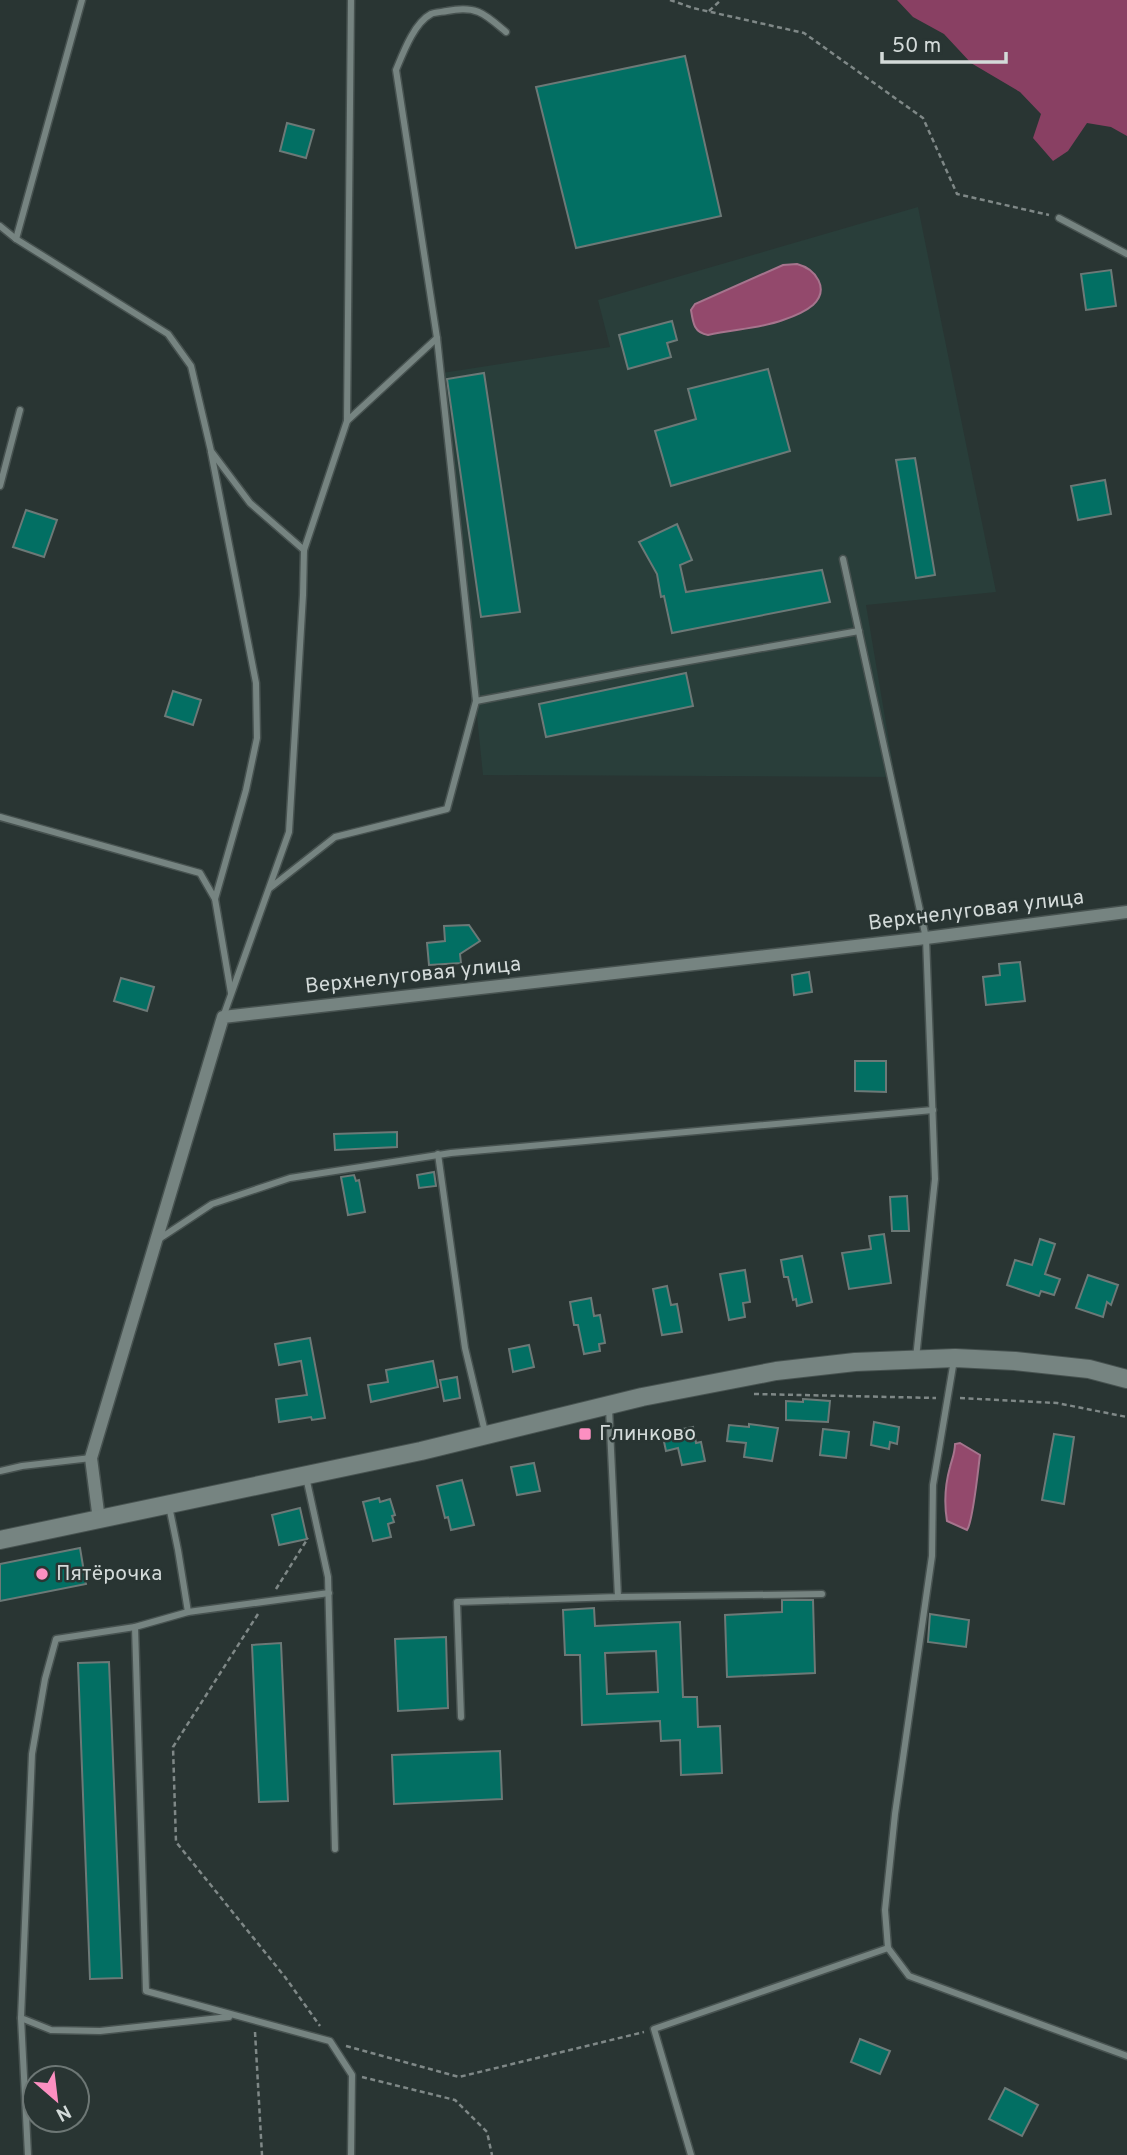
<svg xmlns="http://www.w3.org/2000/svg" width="1127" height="2155" font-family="Overpass,sans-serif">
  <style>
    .built { fill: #293e3a }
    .forest { fill: #894063 }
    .water { fill: #93496c; stroke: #a6748d; stroke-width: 2 }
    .building { fill: #026f63; stroke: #6c7977; stroke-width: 2; fill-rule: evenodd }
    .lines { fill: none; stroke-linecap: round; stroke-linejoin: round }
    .service-casing { stroke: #475250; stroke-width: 9 }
    .minor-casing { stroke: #475250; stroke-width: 15 }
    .secondary-casing { stroke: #475250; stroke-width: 20 }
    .path { stroke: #7f8887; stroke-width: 2.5; stroke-dasharray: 5 3.5; stroke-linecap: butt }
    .service { stroke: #768481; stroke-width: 6 }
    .minor { stroke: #768481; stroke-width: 12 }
    .secondary { stroke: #768481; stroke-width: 18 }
    .poi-dot { fill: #fc8fc1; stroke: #293533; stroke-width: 2.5 }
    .labels { text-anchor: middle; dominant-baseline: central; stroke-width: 5; stroke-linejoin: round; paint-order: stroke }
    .street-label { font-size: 21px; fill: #d3dad9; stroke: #293533 }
    .poi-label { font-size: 21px; fill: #d3dad9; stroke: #293533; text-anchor: start }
  </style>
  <rect width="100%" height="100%" fill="#293533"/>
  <polygon class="built" points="918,207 996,592 866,605 895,777 483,775 442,373 610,347 598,300"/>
  <polygon class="forest" points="897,0 1127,0 1127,136 1111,127 1087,123 1068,151 1053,161 1033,138 1041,114 1020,92 971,63 944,34 913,17"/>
  <g class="water">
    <path d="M797,264C816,269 830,289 813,305C806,311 792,317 783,320C759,329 732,329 708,335C694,333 693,323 691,310L695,304L783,265Z"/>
    <path d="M960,1443L980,1455C978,1470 973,1522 967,1530L947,1521C944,1503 945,1485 950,1467C952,1459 955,1453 955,1444Z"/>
  </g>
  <g class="building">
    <polygon points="685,56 721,216 576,248 536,87"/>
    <polygon points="287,123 314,130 306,158 280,151"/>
    <polygon points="1111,270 1116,306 1086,310 1081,274"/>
    <polygon points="672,321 677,340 667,343 671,357 628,369 619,335"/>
    <polygon points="768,369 790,451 671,486 655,431 696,419 688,389"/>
    <polygon points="484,373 520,612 481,617 447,379"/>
    <polygon points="915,458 935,575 916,578 896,460"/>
    <polygon points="1105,480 1111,514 1078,520 1071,486"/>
    <polygon points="26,510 57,520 44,557 13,547"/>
    <polygon points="677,524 692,560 680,565 686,592 822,570 830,602 672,633 664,596 661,597 657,574 639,542"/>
    <polygon points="686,673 693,706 546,737 539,704"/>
    <polygon points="173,691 201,700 193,725 165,716"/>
    <polygon points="469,925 480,941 460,954 461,963 429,965 427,943 445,941 444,926"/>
    <polygon points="1020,962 1025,1001 986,1005 983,977 1000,975 999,964"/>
    <polygon points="809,972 812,992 794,995 792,975"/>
    <polygon points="121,978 154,987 147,1011 114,1001"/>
    <polygon points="855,1061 886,1061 886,1092 855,1091"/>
    <polygon points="397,1132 397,1147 335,1150 334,1134"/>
    <polygon points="434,1172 436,1186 419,1188 417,1175"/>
    <polygon points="354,1175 356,1181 359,1180 365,1212 348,1215 341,1177"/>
    <polygon points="907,1196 909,1231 892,1231 890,1197"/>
    <polygon points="884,1234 891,1283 849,1289 842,1253 871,1249 869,1236"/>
    <polygon points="1040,1239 1055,1244 1045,1274 1060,1279 1054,1295 1041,1291 1039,1296 1007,1285 1015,1260 1032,1265"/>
    <polygon points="802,1256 812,1302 797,1306 796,1299 793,1300 788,1277 784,1277 781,1260"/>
    <polygon points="745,1270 750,1302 743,1303 745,1317 729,1320 720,1274"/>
    <polygon points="1088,1275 1118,1285 1111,1305 1107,1302 1103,1317 1076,1308"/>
    <polygon points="667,1286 671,1305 677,1304 682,1332 662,1335 653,1289"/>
    <polygon points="591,1298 594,1316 600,1315 605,1343 599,1344 600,1351 584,1354 578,1325 574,1325 570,1302"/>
    <polygon points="310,1338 325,1418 312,1420 311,1417 279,1422 276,1399 307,1395 301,1361 279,1365 275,1344"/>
    <polygon points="529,1345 534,1367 513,1372 509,1349"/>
    <polygon points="433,1361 438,1387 371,1402 368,1385 388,1382 386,1370"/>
    <polygon points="457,1377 460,1398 444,1401 440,1380"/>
    <polygon points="803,1399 830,1401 828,1422 786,1420 786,1401 803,1402"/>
    <polygon points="874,1422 899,1427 897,1444 890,1442 889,1449 871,1445"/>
    <polygon points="749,1424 778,1428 772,1461 744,1457 746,1443 727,1441 729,1425 749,1427"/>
    <polygon points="693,1427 696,1443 701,1442 705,1461 682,1465 678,1448 666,1451 663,1437 678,1434 677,1430"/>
    <polygon points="823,1429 849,1432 846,1458 820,1455"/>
    <polygon points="1054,1434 1074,1437 1064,1504 1042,1500"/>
    <polygon points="534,1463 540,1491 517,1495 511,1467"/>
    <polygon points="462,1480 474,1525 451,1530 448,1517 445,1518 437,1486"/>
    <polygon points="379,1498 380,1502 390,1499 395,1515 392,1516 394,1522 388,1524 391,1537 373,1541 363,1502"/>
    <polygon points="300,1508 307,1539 279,1545 272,1515"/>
    <polygon points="80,1548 86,1584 0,1601 0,1564"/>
    <polygon points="782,1600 813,1600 815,1673 727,1677 725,1615 782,1612"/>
    <path d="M594,1608L595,1626L680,1622L683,1697H697L698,1727L720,1726L722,1773L681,1775L680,1740L661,1741L660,1721L582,1725L580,1655H565L563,1610ZM656,1651L658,1692L607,1694L605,1653Z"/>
    <polygon points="930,1614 969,1620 966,1647 928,1642"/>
    <polygon points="446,1637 448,1708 398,1711 395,1639"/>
    <polygon points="281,1643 288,1801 259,1802 252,1645"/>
    <polygon points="109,1662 122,1978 90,1979 78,1663"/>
    <polygon points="500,1751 502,1799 394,1804 392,1755"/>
    <polygon points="860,2039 890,2051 880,2074 851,2062"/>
    <polygon points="1005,2088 1038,2105 1022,2136 989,2119"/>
  </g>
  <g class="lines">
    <g class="service-casing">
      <g id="service">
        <path d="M506,32C485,14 477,5 447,11C443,12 435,12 431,14C414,23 403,53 396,70L437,338L476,701L638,670L859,631"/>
        <polyline points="1059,218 1127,254"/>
        <polyline points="0,226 16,239 168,334 191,366 211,451 250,503 304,550"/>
        <polyline points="16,239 82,0"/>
        <polyline points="347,421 351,0"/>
        <polyline points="211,452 256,683 257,738 246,790 215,899"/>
        <polyline points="0,486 20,410"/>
        <polyline points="843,559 926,938 935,1179 916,1358"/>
        <polyline points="0,817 200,873 215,899 231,993"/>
        <polyline points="270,888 335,837 447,809 476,701"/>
        <polyline points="223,1017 289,832 303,595 304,550 347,421 437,338"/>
        <polyline points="438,1154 465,1348 485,1432"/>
        <polyline points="159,1239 212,1204 290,1178 451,1153 933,1110"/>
        <polyline points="954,1360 933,1485 932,1556 895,1814 885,1910 888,1948 909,1976 1127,2056"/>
        <polyline points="0,1471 22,1466 91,1458"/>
        <polyline points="306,1477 328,1577 335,1849"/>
        <polyline points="169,1506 178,1550 188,1612 135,1627 146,1991 330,2041 352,2075 351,2155"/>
        <polyline points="618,1597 822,1594"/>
        <polyline points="188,1612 329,1593"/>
        <polyline points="135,1627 56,1639 45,1679 32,1754 21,2018 51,2030 100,2031 229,2017"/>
        <polyline points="461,1717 457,1602 618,1597 609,1408"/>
        <polyline points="21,2018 28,2155"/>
        <polyline points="691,2155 654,2029 888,1948"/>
      </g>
    </g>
    <g class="minor-casing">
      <polyline id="minor" points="99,1520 91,1458 223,1017 926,938 1127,912"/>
    </g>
    <g class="secondary-casing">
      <polyline id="secondary" points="0,1540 421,1451 642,1397 776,1371 855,1362 955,1358 1015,1361 1089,1369 1127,1379"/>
    </g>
    <g class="path">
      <polyline points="670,0 693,8 804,33 923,118 957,194 1049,215"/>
      <polyline points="709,11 721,0"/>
      <polyline points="754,1394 936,1398"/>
      <polyline points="960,1398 1057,1403 1127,1417"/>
      <polyline points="276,1589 308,1538"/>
      <polyline points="258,1614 173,1747 176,1842 285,1977 320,2026"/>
      <polyline points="255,2032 262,2155"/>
      <polyline points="346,2046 459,2077 644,2032"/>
      <polyline points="362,2077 455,2100 487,2132 492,2155"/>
    </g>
    <use href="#service" class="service"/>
    <use href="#minor" class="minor"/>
    <use href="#secondary" class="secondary"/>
  </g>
  <g class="poi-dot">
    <rect x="578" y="1427" width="14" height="14" rx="3.5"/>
    <circle cx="42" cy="1574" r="7"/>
  </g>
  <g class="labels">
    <g class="street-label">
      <text transform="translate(976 911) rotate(-7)">Верхнелуговая улица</text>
      <text transform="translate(413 976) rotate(-6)">Верхнелуговая улица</text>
    </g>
    <g class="poi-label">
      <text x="599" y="1434">Глинково</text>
      <text x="56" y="1574">Пятёрочка</text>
    </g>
  </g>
  <g transform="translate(56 2099) rotate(152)"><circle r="33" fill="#293533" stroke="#6d7775" stroke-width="2"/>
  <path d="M0-5L12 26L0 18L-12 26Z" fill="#fc8fc1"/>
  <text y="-10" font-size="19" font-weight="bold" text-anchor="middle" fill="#d3dad9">N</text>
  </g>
  <path d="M882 52v10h124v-10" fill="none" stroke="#d3dad9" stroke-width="3.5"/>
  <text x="892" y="52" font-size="21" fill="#d3dad9" stroke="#293533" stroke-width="5" paint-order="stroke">50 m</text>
</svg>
